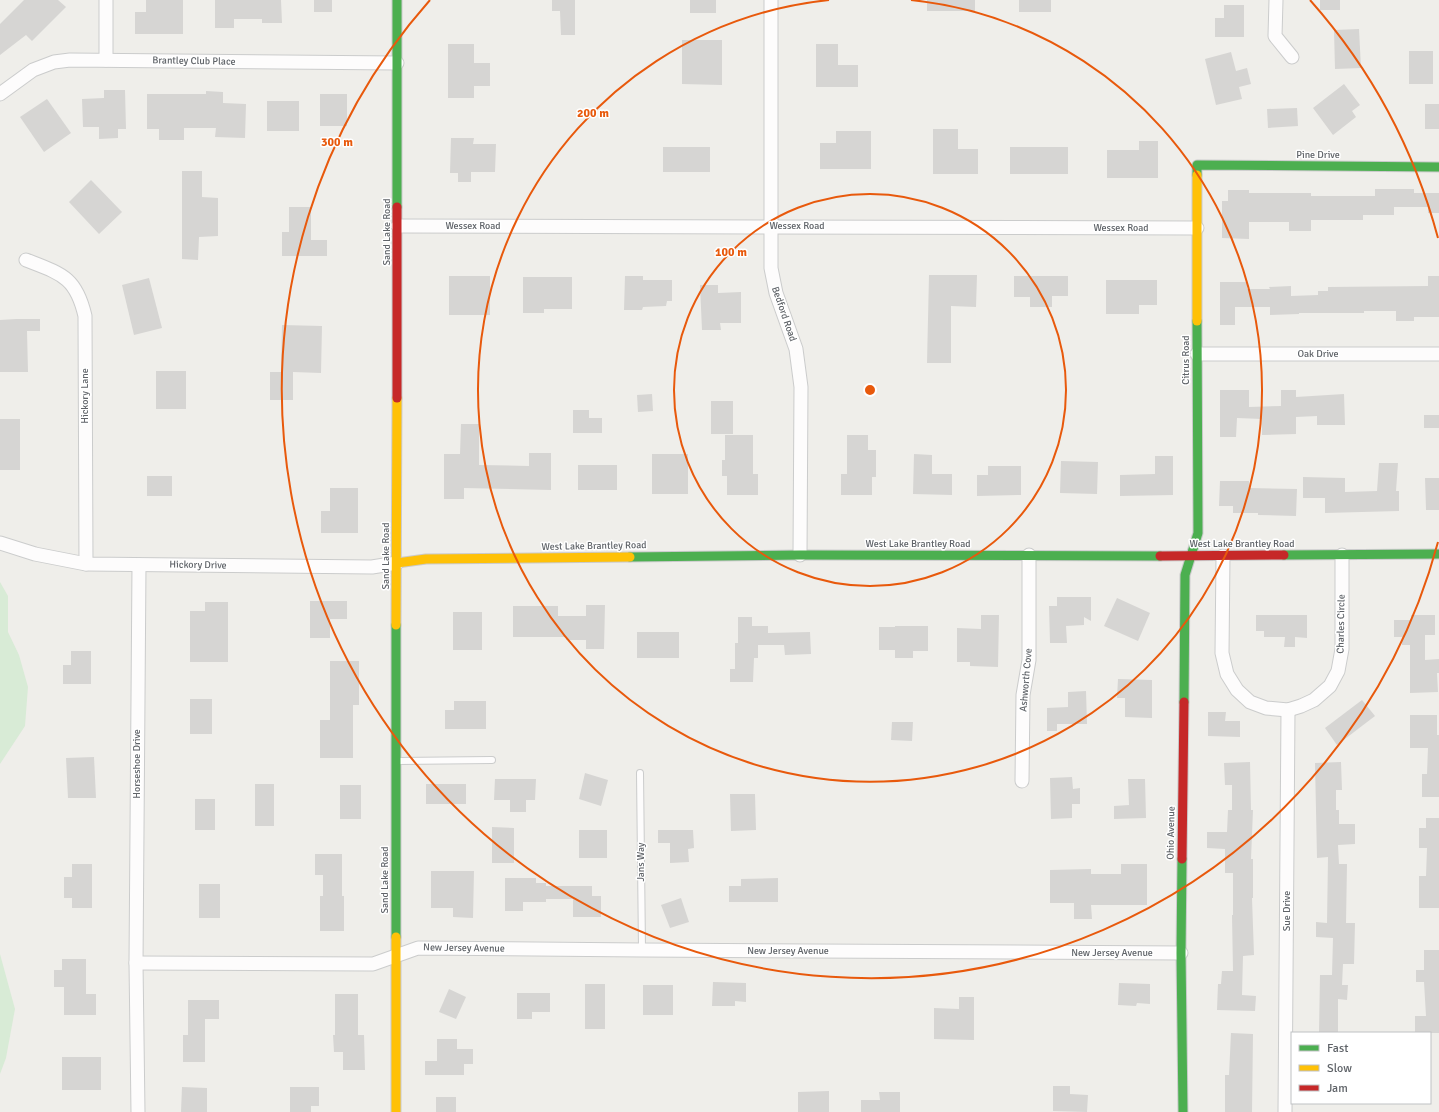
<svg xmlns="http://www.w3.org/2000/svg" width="1439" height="1112" font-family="Signika,sans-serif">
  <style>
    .green { fill: #d8ebd6 }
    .building { fill: #d6d5d3 }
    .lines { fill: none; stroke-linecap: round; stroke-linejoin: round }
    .lane-casing { stroke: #cbcccc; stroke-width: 8 }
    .street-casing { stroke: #cbcccc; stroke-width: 15 }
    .fast-casing { stroke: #cacacb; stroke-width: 11 }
    .slow-casing { stroke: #cacacb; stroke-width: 11 }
    .jam-casing { stroke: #cacacb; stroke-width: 11 }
    .lane { stroke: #fdfcfc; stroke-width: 6 }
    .street { stroke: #fdfcfc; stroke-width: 13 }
    .fast { stroke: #4caf50; stroke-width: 9 }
    .slow { stroke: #ffc107; stroke-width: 9 }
    .jam { stroke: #c62828; stroke-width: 9 }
    .ring { fill: none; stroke: #e8590c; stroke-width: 2 }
    .labels { text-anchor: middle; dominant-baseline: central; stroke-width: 3; stroke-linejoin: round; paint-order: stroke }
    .street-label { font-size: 10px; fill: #5f6368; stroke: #fff }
    .centre { fill: #e8590c; stroke: #fff; stroke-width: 2 }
    .ring-label { font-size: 12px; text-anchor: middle; font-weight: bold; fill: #e8590c; stroke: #fff; stroke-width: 3; stroke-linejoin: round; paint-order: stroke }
  </style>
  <rect width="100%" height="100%" fill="#efeeea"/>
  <g class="green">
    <polygon points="0,582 8,596 8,632 19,655 28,687 25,726 0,764"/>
    <polygon points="0,954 15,1009 6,1058 0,1074"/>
  </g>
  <g class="building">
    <polygon points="24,0 58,0 66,7 32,41 26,35 0,55 0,24"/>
    <polygon points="146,0 183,0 183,34 135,34 135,12 146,12"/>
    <polygon points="215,0 281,0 282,23 262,23 262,19 234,19 234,28 215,28"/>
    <rect x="314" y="0" width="18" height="12"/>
    <polygon points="552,0 575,0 575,35 561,35 560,11 552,11"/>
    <rect x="690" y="0" width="26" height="13"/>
    <rect x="927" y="0" width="48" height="11"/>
    <rect x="1019" y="0" width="32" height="12"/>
    <rect x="1320" y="0" width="20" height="10"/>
    <polygon points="1224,5 1244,5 1244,37 1215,37 1215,18 1224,18"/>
    <polygon points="1359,29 1361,68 1335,69 1334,30"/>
    <polygon points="682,40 722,40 722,85 682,84"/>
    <polygon points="448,44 474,44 474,63 490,63 490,86 474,86 474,98 448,98"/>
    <polygon points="816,44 838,44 838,65 858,65 858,87 816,87"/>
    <rect x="1409" y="51" width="24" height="33"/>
    <polygon points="1231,52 1236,71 1247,68 1251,84 1239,87 1242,99 1216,105 1205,59"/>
    <polygon points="1344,84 1360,105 1352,111 1356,117 1333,135 1313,108"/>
    <polygon points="104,90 125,90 126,129 118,129 118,138 99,139 99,127 83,127 82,99 104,98"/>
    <polygon points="206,91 223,92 223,103 246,104 245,138 215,137 216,128 184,128 184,140 159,140 159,129 147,129 147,94 206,94"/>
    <rect x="320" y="94" width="27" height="32"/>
    <polygon points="47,99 71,133 44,152 20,117"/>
    <rect x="267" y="101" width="32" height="30"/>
    <rect x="1425" y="104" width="14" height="25"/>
    <polygon points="1297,108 1298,126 1268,128 1267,109"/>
    <polygon points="933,129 958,129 958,149 978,149 978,174 933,174"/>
    <polygon points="836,131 871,131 871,169 820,169 820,143 836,143"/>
    <polygon points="451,138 474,138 473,144 496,144 495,172 471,172 471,182 458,182 458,173 450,173"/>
    <polygon points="1139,141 1158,141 1158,178 1107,178 1107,150 1139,150"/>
    <rect x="663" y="147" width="47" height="25"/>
    <rect x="1010" y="147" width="58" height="27"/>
    <polygon points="182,171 202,171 202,197 218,198 218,236 199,237 198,260 182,259"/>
    <polygon points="91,180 122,212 99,234 69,202"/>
    <polygon points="1375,189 1414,189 1414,193 1439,193 1439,213 1428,213 1428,207 1394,207 1394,215 1363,215 1363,220 1311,220 1311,231 1289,231 1289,222 1249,222 1249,239 1222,238 1222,201 1228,201 1228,190 1249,190 1249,193 1311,193 1311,196 1375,196"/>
    <polygon points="289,207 311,207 311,240 327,240 327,256 282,256 282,232 289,232"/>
    <polygon points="929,275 977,275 976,307 951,306 951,363 927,363"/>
    <rect x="449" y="276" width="41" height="39"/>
    <polygon points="625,276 643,276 643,280 672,280 672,301 667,301 666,306 643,307 642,310 624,310"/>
    <polygon points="1014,276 1068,276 1068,296 1052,296 1052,307 1030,307 1030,297 1014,297"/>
    <polygon points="1428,276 1439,276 1439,317 1414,317 1414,321 1396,321 1396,311 1364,311 1364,313 1299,313 1299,314 1270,315 1270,307 1235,307 1235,325 1220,325 1220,282 1247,282 1247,289 1270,289 1269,287 1291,286 1291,296 1318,295 1318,291 1328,291 1328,287 1428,286"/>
    <polygon points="523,277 572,277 572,309 544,309 544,313 523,313"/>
    <polygon points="149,278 162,328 134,335 122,285"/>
    <polygon points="1106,280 1157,280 1157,305 1139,305 1139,314 1106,314"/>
    <polygon points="700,285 718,285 718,293 741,292 741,323 720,323 721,330 702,330"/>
    <polygon points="16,319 40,319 40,331 27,331 28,372 0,372 0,320"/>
    <polygon points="282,325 322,326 321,373 293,372 293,400 270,400 270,372 281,372"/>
    <rect x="156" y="371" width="30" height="38"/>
    <polygon points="1220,390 1249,390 1249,407 1281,406 1281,390 1296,390 1296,397 1344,394 1345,425 1317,425 1317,416 1296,417 1296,434 1262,435 1262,419 1237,418 1236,437 1220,437"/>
    <polygon points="652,394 653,411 638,412 637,395"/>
    <rect x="711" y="401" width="22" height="33"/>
    <polygon points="573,410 589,410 589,418 602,418 602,433 573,433"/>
    <rect x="1424" y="415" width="15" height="13"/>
    <rect x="0" y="419" width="20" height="51"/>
    <polygon points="461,424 479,424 479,465 529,466 529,453 551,453 551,490 464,488 464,499 444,499 444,454 460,454"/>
    <polygon points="725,435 753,435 753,474 758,474 758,495 727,495 727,476 722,476 722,460 725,460"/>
    <polygon points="847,435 868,435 868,450 876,450 876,477 872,477 872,495 841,495 841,474 847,474"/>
    <rect x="652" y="454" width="36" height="40"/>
    <polygon points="914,454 932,455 932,474 952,474 952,495 913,494"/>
    <polygon points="1155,456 1173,456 1173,495 1120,496 1120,475 1155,474"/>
    <polygon points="1061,461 1098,462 1097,494 1060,493"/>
    <polygon points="1379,463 1398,463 1396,491 1399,491 1399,511 1325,513 1325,498 1303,498 1303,477 1345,478 1345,492 1377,491"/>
    <rect x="578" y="465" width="39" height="25"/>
    <polygon points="988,466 1021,466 1021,495 977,496 977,475 988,475"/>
    <rect x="147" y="476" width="25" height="20"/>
    <polygon points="1425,478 1439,478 1439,510 1426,510"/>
    <polygon points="1220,481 1249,481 1249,488 1297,489 1296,516 1258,515 1258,513 1233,513 1233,506 1219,506"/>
    <polygon points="330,488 358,488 358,533 321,533 321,511 330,511"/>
    <polygon points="1057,597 1091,597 1091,621 1084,617 1084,625 1066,626 1067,643 1050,643 1049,606 1057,606"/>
    <polygon points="1117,598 1150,613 1138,641 1104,626"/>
    <polygon points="310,601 347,601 347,619 330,619 330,638 310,638"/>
    <polygon points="205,602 228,602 228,662 190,662 190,611 205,611"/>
    <polygon points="586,605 605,605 604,649 586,649 586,640 566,640 566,637 513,637 513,606 558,606 558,616 586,616"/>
    <rect x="453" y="612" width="29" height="38"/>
    <polygon points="981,615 999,615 998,667 970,666 970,662 957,662 957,628 981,629"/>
    <polygon points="1256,615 1307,615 1307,638 1295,637 1295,647 1284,647 1285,637 1264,637 1264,631 1256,631"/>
    <polygon points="1411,615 1435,615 1435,635 1425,635 1425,660 1439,659 1439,673 1437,673 1438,692 1410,693 1410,645 1402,645 1402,637 1394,637 1394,620 1411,620"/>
    <polygon points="738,617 752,617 752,626 768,626 768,633 810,632 811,654 785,655 784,645 758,645 758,658 754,658 753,682 730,682 730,669 735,669 735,643 738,643"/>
    <polygon points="895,626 928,626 928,651 913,651 913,658 895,658 895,650 879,650 879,627 895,627"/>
    <rect x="637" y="632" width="42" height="26"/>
    <polygon points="71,651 91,651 91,684 63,684 63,665 71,665"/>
    <polygon points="330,661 359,661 359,705 353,705 353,758 320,758 320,720 330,720"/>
    <polygon points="1118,679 1152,680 1152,718 1125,717 1125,698 1117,698"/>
    <polygon points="1086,691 1087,724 1057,724 1057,731 1047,731 1047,708 1068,707 1068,692"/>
    <rect x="190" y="699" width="22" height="35"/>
    <polygon points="1362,700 1375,716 1337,745 1325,728"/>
    <polygon points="454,701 486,701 486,729 445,729 445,710 454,710"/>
    <polygon points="1208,712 1226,712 1225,721 1240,721 1240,737 1208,736"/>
    <polygon points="1410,715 1437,715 1437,735 1439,735 1439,797 1422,797 1422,774 1427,774 1428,748 1410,748"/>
    <polygon points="892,722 913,722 912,741 891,740"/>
    <polygon points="94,757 96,798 68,798 66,758"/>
    <polygon points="1250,762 1251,810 1253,810 1251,859 1253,859 1253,898 1252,898 1254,955 1243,956 1242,995 1256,996 1255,1011 1217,1010 1218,984 1221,984 1222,971 1233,971 1232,915 1233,915 1233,873 1225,873 1225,849 1207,848 1207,832 1227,832 1228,810 1232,810 1232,785 1225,785 1224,763"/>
    <polygon points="1341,762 1342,790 1336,790 1336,810 1339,810 1339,824 1355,824 1355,844 1338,845 1339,864 1347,864 1346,923 1355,923 1354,964 1343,964 1342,985 1348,985 1347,1000 1338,999 1338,1033 1319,1033 1320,975 1332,975 1333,938 1316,937 1316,922 1327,923 1328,857 1317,858 1315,763"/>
    <polygon points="585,773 608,780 601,806 579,799"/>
    <polygon points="1072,777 1073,789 1080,788 1080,804 1072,804 1072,818 1051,819 1050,778"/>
    <polygon points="495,779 536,779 535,800 526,800 526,812 510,812 510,800 494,800"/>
    <polygon points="1128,779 1145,779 1146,818 1114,819 1114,806 1129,805"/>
    <rect x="255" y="784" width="19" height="42"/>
    <rect x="426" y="784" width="40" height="20"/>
    <rect x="340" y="785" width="21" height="34"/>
    <polygon points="730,794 755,794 756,830 731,831"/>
    <rect x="195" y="799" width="20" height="31"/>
    <polygon points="1426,818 1439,818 1439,908 1419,908 1419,876 1426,876 1427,848 1419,848 1419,828 1426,828"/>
    <polygon points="492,827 514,828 514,863 492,863"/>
    <rect x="579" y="830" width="28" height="28"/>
    <polygon points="658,830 693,830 694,848 688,849 689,862 670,863 670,843 658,843"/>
    <polygon points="315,854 342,854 342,896 344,896 344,931 320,931 320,896 323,896 323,875 315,875"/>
    <polygon points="72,864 92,864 92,908 72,908 72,898 64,898 64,877 72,877"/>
    <polygon points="1121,864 1147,864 1147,905 1091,905 1092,919 1074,919 1074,903 1050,903 1050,870 1091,869 1091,874 1121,874"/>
    <polygon points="431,871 474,871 473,918 453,917 453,908 431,908"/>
    <polygon points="505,878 536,878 536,883 546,883 546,886 592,886 592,896 601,896 601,917 573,917 573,899 546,899 546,902 523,902 523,911 505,911"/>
    <polygon points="778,878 778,902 729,902 729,886 741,886 741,879"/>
    <rect x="199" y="884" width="21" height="34"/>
    <polygon points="681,898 689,922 670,928 661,905"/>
    <polygon points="1424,950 1439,950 1439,1033 1415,1033 1415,1016 1426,1016 1424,982 1416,982 1416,970 1424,970"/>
    <polygon points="62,959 86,959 86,994 96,994 96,1015 64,1015 64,987 54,987 54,970 62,970"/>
    <polygon points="713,982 746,983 746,1002 735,1001 735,1006 712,1006"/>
    <polygon points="1119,983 1150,984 1150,1004 1137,1003 1136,1006 1118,1005"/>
    <rect x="585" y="984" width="20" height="45"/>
    <rect x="643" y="985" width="30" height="30"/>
    <polygon points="449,989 466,997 456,1019 439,1012"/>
    <polygon points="517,993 550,993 550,1012 532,1012 532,1019 517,1019"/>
    <polygon points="335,994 358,994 358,1035 364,1035 365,1070 343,1070 343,1052 334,1052 333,1035 335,1035"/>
    <polygon points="959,997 974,997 974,1040 934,1039 934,1008 959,1009"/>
    <polygon points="188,1000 219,1000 219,1019 205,1019 205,1062 183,1062 183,1035 188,1035"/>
    <polygon points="1231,1033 1253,1034 1252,1112 1225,1112 1225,1075 1229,1075"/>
    <polygon points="437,1039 457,1039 457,1049 473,1049 473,1064 464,1064 464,1075 425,1075 425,1061 437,1061"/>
    <rect x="62" y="1057" width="39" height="33"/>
    <polygon points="1053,1086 1070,1086 1070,1094 1088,1095 1087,1112 1053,1111"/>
    <polygon points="182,1087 207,1088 207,1112 181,1112"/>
    <polygon points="290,1087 319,1087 319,1106 311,1106 311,1112 290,1112"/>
    <polygon points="829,1091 829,1112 798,1112 798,1092"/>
    <polygon points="879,1092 900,1092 900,1112 861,1112 861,1100 880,1100"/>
    <rect x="436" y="1097" width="20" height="15"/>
  </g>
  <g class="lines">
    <g class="lane-casing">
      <g id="lane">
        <polyline points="398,761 492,760"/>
        <polyline points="640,773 642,950"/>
      </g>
    </g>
    <g class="street-casing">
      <g id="street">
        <polyline points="106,0 106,60"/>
        <polyline points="771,0 771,268 776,293 796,349 801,387 800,555"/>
        <polyline points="1276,0 1275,36 1292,57"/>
        <polyline points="0,94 33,70 54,62 70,60 397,63"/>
        <polyline points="398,226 1197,228"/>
        <path d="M26,260C62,274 76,277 85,316L86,564"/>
        <polyline points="1197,354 1439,354"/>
        <polyline points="0,543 35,554 86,564 372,567 397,563"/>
        <polyline points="1223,556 1222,653 1227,674 1237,690 1250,702 1266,708 1288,710 1301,706 1314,700 1330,686 1338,671 1342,649 1342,555"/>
        <polyline points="1022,781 1023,695 1029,660 1029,555"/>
        <polyline points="136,963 373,964 418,948 642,950 1181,953"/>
        <polyline points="138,1112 136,963 139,565"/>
        <polyline points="1285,1112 1288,710"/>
      </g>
    </g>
    <g class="fast-casing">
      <g id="fast">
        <polyline points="1197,175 1197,165 1439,167"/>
        <polyline points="397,207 397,0"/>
        <polyline points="1284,555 1439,554"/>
        <polyline points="630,557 800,555 1160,556"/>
        <polyline points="1184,702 1185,575 1198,533 1197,321"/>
        <polyline points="1182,859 1181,953 1183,1112"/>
        <polyline points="396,937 396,625"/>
      </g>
    </g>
    <g class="slow-casing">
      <g id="slow">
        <polyline points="1197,175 1197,321"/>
        <polyline points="397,563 426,559 630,557"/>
        <polyline points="396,625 397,398"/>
        <polyline points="396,1112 396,937"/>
      </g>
    </g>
    <g class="jam-casing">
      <g id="jam">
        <polyline points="397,398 397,207"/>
        <polyline points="1160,556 1284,555"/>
        <polyline points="1182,859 1184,702"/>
      </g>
    </g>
    <use href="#lane" class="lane"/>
    <use href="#street" class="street"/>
    <use href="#fast" class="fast"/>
    <use href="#slow" class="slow"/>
    <use href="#jam" class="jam"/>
  </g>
  <g class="ring">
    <circle cx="870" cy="390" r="196"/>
    <path d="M911 0A392 392 0 1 1 829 0"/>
    <path d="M1438 542A588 588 0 1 1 430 0M1310 0A588 588 0 0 1 1438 238"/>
  </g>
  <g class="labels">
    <g class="street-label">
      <text transform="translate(194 61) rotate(1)">Brantley Club Place</text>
      <text x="1318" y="155">Pine Drive</text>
      <text x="473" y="226">Wessex Road</text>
      <text x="797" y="226">Wessex Road</text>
      <text x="1121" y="228">Wessex Road</text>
      <text transform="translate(387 232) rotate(-90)">Sand Lake Road</text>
      <text transform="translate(784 314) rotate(71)">Bedford Road</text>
      <text x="1318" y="354">Oak Drive</text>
      <text transform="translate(1186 360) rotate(-90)">Citrus Road</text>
      <text transform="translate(85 396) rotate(-90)">Hickory Lane</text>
      <text x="918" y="544">West Lake Brantley Road</text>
      <text x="1242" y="544">West Lake Brantley Road</text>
      <text transform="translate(594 546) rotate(-1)">West Lake Brantley Road</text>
      <text transform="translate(386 556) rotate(-90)">Sand Lake Road</text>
      <text transform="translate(198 565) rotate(1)">Hickory Drive</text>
      <text transform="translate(1341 624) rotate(-89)">Charles Circle</text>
      <text transform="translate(1026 680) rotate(-85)">Ashworth Cove</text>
      <text transform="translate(137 764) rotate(-90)">Horseshoe Drive</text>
      <text transform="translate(1171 833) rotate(-89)">Ohio Avenue</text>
      <text transform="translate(641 862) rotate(-90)">Jans Way</text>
      <text transform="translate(385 880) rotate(-90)">Sand Lake Road</text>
      <text transform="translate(1287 911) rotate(-90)">Sue Drive</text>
      <text transform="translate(464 948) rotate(1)">New Jersey Avenue</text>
      <text x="788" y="951">New Jersey Avenue</text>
      <text x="1112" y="953">New Jersey Avenue</text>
    </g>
  </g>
  <circle cx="870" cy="390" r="6" class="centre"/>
  <g class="ring-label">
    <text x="593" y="117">200 m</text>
    <text x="337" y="146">300 m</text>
    <text x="731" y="256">100 m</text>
  </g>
  <rect x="1291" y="1032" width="140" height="72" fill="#ffffff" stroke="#bfc1c3"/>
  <rect x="1299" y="1045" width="20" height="6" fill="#4caf50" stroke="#bfc1c3"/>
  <text x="1327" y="1052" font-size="12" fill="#5f6368">Fast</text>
  <rect x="1299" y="1065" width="20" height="6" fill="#ffc107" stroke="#bfc1c3"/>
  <text x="1327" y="1072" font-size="12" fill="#5f6368">Slow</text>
  <rect x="1299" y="1085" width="20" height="6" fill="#c62828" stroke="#bfc1c3"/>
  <text x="1327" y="1092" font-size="12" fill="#5f6368">Jam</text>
</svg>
